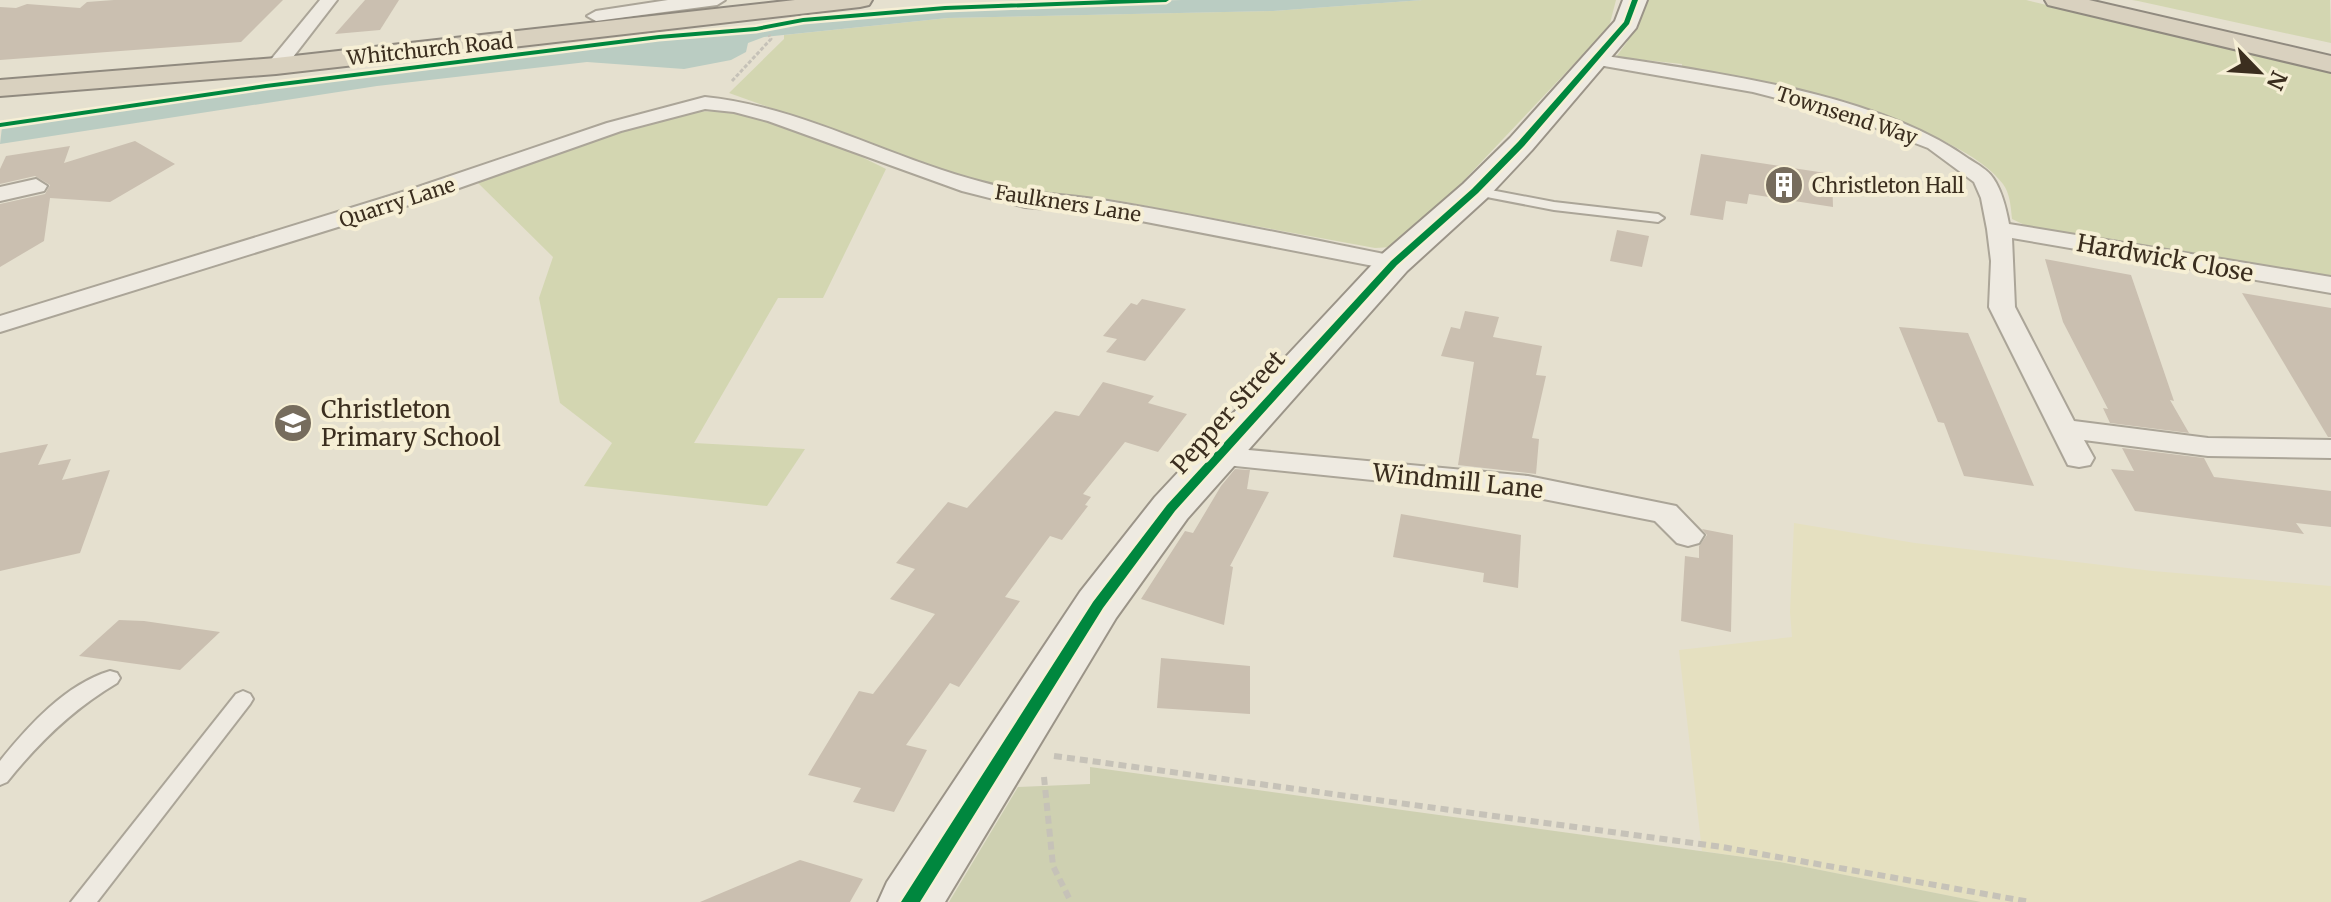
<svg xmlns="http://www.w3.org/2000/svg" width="2331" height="902" font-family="Merriweather,serif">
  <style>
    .farmland { fill: #e5e0c0 }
    .green { fill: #d3d6b1 }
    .cemetery { fill: #ced0b1 }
    .water { fill: #baccc2 }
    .building { fill: #cabfb0 }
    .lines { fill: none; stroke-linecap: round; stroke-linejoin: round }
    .lane-casing { stroke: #aba598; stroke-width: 4 }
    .street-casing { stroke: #aba598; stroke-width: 4 }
    .secondary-casing { stroke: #9b9488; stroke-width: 4 }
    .highway-casing { stroke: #908a7f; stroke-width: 4 }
    .path-far1 { stroke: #c6c2b8; stroke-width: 3; stroke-dasharray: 4 2; stroke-linecap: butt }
    .path { stroke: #c6c2b8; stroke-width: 6; stroke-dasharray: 8 5; stroke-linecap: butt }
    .lane { fill: #eeeae1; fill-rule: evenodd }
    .street { fill: #eeeae1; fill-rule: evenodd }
    .secondary { fill: #eeeae1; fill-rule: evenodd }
    .highway { fill: #d9d1bf; fill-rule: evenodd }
    .cycleway-casing { stroke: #f6efd5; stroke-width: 5 }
    .cycleway { fill: #00873e; fill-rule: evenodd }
    .labels { text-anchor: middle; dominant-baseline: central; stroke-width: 8; stroke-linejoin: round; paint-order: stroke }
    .far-street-label { font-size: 20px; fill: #3b2e1f; stroke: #f6efd5 }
    .far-poi-label { font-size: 20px; fill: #3b2e1f; stroke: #f6efd5; text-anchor: start }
    .street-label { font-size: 24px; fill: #3b2e1f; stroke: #f6efd5 }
    .poi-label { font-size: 24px; fill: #3b2e1f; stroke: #f6efd5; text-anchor: start }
  </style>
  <rect width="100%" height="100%" fill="#e5e0cf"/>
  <polygon class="farmland" points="1794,523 1915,543 2153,571 2331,586 2331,902 1981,902 1780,862 1702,851 1679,650 1792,637 1790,612"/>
  <g class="green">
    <polygon points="1423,0 1616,0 1609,27 1431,215 1392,247 1375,248 1103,198 1044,195 979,182 729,93 784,39 784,35 948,18 1273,11"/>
    <path d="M1645,0H2026L2331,73V281L2031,228L2012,219C2011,208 2010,193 2003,184C1957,122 1758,80 1682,68V64L1616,57L1627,42Z"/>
    <polygon points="2132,0 2330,0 2331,43 2138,1"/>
    <path d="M689,112C705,112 723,110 739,113C783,119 847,149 886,169L823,298H778L694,443L805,449L767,506L584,486L612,443L560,403L539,298L553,257L478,183L613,132Z"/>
  </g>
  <polygon class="cemetery" points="1090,767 1780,862 1981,902 949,902 1018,787 1090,784"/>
  <polygon class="water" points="1181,0 1423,0 1273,11 948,18 764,37 748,43 746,52 731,60 684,69 587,62 377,86 0,144 2,127 177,100 601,45 762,29 830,18 989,6"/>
  <g class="building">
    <polygon points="114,0 283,0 241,42 0,60 0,7 16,8 27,4 80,8 87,2"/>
    <polygon points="365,0 399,0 380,30 335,34"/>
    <polygon points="135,141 175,164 110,202 50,198 44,241 0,267 0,204 45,194 50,185 35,176 0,184 0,169 6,156 70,146 64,163"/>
    <polygon points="1701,154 1832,174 1833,207 1749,194 1747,204 1726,201 1723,220 1690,215"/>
    <polygon points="1617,230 1649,236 1642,267 1610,261"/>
    <polygon points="2045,259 2131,275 2174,401 2170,400 2189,433 2110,423 2103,408 2108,409 2063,322"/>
    <polygon points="2242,293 2331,308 2331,437 2328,437"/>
    <polygon points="1142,299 1186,309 1145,361 1106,352 1117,339 1103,336 1131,303 1137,305"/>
    <polygon points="1465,311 1499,317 1493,337 1542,346 1536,375 1546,376 1532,438 1539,439 1536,474 1458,465 1474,362 1441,356 1451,327 1460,329"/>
    <polygon points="1899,327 1968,333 2034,486 1964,476 1944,423 1938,422"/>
    <polygon points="1103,382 1154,396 1148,403 1187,414 1158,452 1125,442 1083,494 1091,497 1085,505 1088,506 1062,540 1050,536 1005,597 1020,601 959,687 950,683 906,745 927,750 894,812 853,802 861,788 808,775 859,691 873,694 935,614 890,599 915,569 896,563 948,502 967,508 1055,411 1079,416"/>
    <polygon points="48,444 38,465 71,459 62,480 110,470 80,553 0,571 0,453"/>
    <polygon points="2122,448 2204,458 2214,477 2331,491 2331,527 2296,523 2304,534 2135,511 2111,469 2134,471"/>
    <polygon points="1235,469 1250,470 1247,489 1269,492 1230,566 1233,567 1224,625 1141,599 1185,531 1193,533 1221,486"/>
    <polygon points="1401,514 1521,535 1518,588 1483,582 1484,573 1393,557"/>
    <polygon points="1702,529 1733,535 1731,632 1681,621 1685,556 1699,558 1699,546 1707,535"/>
    <polygon points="119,620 144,621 220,632 180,670 79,656"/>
    <polygon points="1161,658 1250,666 1250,714 1157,708"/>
    <polygon points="800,860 863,879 850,902 700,902"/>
  </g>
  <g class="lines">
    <g class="lane-casing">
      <g id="lane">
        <polygon points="1475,187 1554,202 1658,214 1664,218 1658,222 1554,210 1471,194 1469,191"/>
        <path d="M110,671L117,673L120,678L117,683C73,709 39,742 7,782L0,785V761C28,726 66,684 110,671Z"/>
        <polygon points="243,691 250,694 253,699 250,704 97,902 71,902 236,694"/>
      </g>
    </g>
    <g class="street-casing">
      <g id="street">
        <polygon points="320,0 337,0 283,70 269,70 267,66 269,62"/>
        <polygon points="668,0 725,0 717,5 596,21 587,16 596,11"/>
        <path d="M1593,54C1707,72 1875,91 1969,159C1977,164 1988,170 1993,178C2002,191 2006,208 2009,224L2331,277V293L2012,238L2015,307L2074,421L2208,438L2331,440V458L2208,456L2084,440L2094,458L2090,465L2079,467L2068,465L1989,307L1991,261L1987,229L1981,198L1974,182L1928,148L1842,115L1753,92L1587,63L1584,59L1587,55Z"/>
        <path d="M705,97C802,107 889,158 982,182C1025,194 1065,194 1108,201C1204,217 1299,237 1394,256L1403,258L1406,263L1403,268L1394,270L1105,214L1025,207L962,191L768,121L734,112L705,109L621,131L425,200L0,332V316L409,190L607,123Z"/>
        <polygon points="36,179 47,186 44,191 0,201 0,187"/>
        <polygon points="1217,447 1528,476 1676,506 1704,535 1699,543 1688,546 1677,543 1655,521 1528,496 1206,463 1202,456 1206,449"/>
      </g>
    </g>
    <g class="secondary-casing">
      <polygon id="secondary" points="1623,0 1647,0 1636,28 1532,150 1487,198 1407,271 1187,519 1116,618 945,902 878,902 887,882 1080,592 1155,497 1381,255 1463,184 1510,138 1615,21"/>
    </g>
    <g class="highway-casing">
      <g id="highway">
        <polygon points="795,0 872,0 869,5 860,7 276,74 0,96 0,80 276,58"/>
        <polygon points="2045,0 2089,0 2331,56 2331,72 2048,5"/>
      </g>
    </g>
    <polyline class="path-far1" points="732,81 771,39 769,35"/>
    <g class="path">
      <polyline points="1054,756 1722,847 2030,902"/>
      <polyline points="1044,777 1053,866 1071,902"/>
    </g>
    <use href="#lane" class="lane"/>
    <use href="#street" class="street"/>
    <use href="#secondary" class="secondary"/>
    <use href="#highway" class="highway"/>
    <g class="cycleway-casing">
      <g id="cycleway">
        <polygon points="1111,0 1169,0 1166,2 945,10 803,22 756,31 659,39 266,88 0,127 0,123 266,84 659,35 756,27 803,18 945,6"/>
        <polygon points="1632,0 1638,0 1629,24 1524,146 1478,193 1397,265 1175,511 1103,608 920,902 901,902 1093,602 1167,505 1391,261 1472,189 1518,142 1624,22"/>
      </g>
    </g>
    <use href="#cycleway" class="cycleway"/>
  </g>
  <defs>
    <g id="building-disc" transform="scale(2)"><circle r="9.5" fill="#766c5d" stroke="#f6efd5"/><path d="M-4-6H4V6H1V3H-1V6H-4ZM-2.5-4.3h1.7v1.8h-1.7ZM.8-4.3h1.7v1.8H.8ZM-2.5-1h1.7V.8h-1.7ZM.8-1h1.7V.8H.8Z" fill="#fff"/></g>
    <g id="school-disc" transform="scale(2)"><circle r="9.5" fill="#766c5d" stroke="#f6efd5"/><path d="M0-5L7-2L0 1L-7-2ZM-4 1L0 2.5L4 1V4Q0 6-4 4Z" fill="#fff"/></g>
  </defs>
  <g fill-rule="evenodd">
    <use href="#building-disc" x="1784" y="185"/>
    <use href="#school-disc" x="293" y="423"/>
  </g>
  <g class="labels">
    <g class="far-street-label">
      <text transform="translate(430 49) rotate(-6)">Whitchurch Road</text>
      <text transform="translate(1847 115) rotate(18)">Townsend Way</text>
      <text transform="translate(397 202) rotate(-18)">Quarry Lane</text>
      <text transform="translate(1068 203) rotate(9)">Faulkners Lane</text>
    </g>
    <g class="far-poi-label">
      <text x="1812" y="185">Christleton Hall</text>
    </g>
    <g class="street-label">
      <text transform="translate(2165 258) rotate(10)">Hardwick Close</text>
      <text transform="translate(1228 412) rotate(-48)">Pepper Street</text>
      <text transform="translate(1458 481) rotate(6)">Windmill Lane</text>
    </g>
    <g class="poi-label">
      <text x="321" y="409">Christleton<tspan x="321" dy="28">Primary School</tspan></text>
    </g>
  </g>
  <g transform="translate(2259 72) rotate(115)" stroke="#f6efd5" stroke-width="6" paint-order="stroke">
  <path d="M0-6L14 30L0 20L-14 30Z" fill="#3b2e1f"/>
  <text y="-12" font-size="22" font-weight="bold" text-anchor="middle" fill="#3b2e1f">N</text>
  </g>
</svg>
